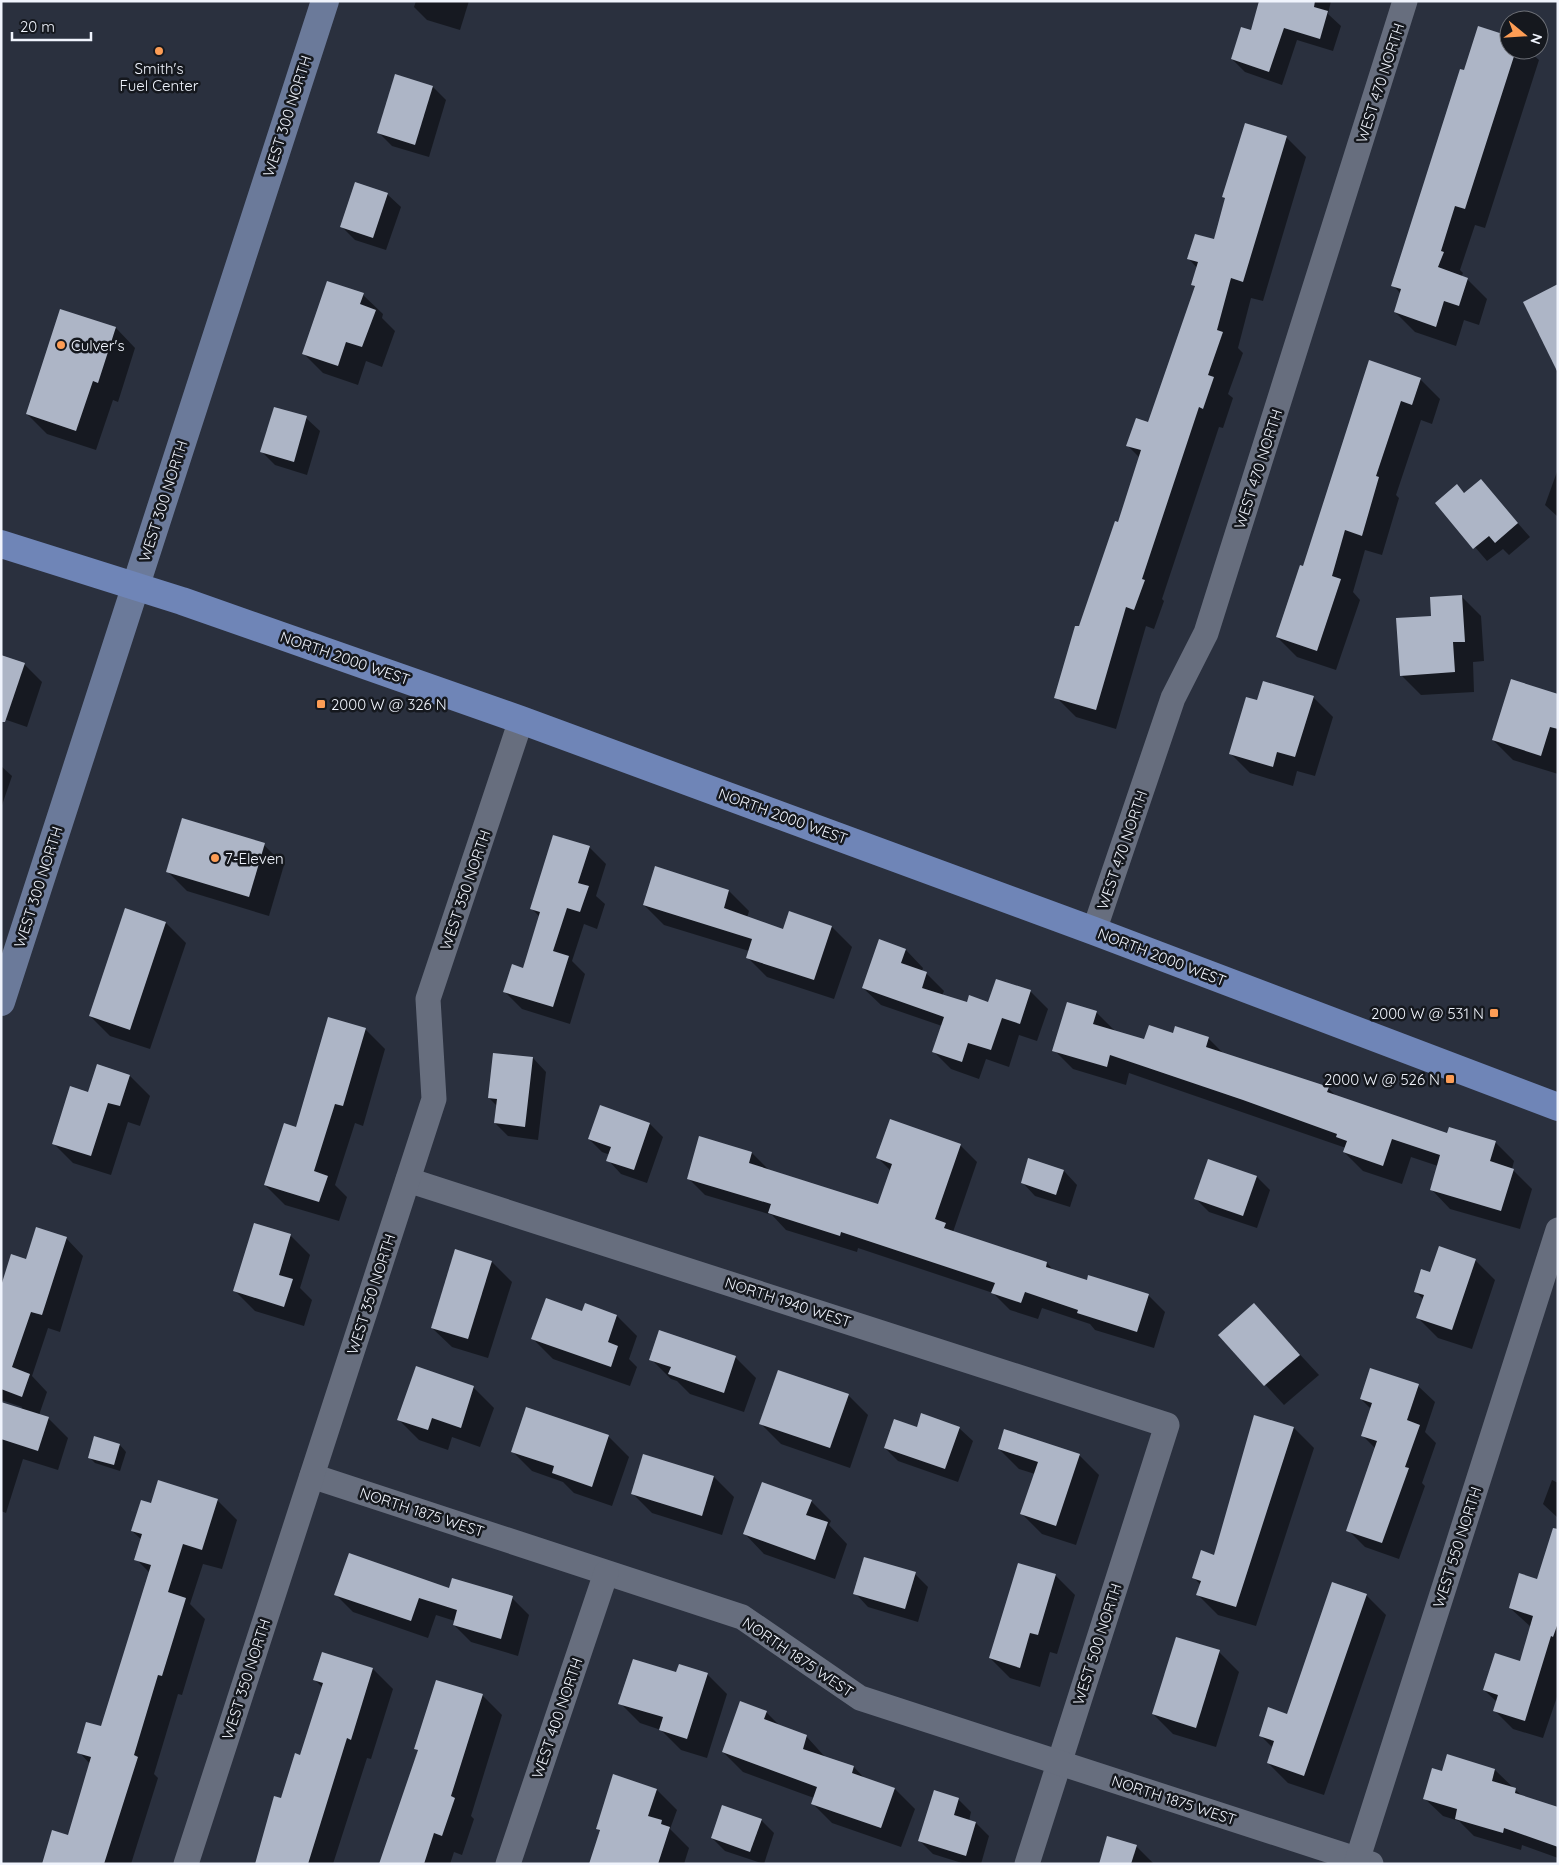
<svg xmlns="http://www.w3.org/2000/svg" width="1559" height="1865" font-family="Quicksand,sans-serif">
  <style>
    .shadow { fill: #0007 }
    .building { fill: #adb5c6 }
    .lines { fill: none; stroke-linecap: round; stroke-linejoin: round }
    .minor { stroke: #676e7e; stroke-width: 25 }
    .secondary { stroke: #6b7a9a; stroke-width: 28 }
    .primary { stroke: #6f85b7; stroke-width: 28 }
    .poi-dot { fill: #fd9d55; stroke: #15181e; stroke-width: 2 }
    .labels { text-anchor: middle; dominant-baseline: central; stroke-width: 5; stroke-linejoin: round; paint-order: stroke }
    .poi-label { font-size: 15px; fill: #f0f4fd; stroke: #15181e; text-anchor: start }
    .street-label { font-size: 15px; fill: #f0f4fd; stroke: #15181e }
  </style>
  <rect width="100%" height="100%" fill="#2a303e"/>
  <g class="shadow">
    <polygon points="416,1 469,1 460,30 427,20 414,7"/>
    <polygon points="1277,1 1331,1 1328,14 1341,26 1333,51 1297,40 1282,85 1245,72 1232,59"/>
    <polygon points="1509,37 1509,50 1528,50 1539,60 1485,228 1475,225 1460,270 1463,273 1461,277 1467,279 1487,299 1479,325 1464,320 1456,346 1415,332 1395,312 1401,294 1393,285 1465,72"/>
    <polygon points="433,87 446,100 429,157 392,146 379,133"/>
    <polygon points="1286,137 1306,157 1263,301 1251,298 1238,348 1243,353 1228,394 1233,398 1223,428 1219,427 1162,599 1164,601 1154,629 1146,626 1116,729 1076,717 1056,697 1119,524 1140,458 1128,446 1149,424 1196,288 1193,285 1197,268 1189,259 1215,241 1226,199 1223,197"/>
    <polygon points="387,194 401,207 386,250 355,240 342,227"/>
    <polygon points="363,295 383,314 382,318 395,331 382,367 366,361 358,385 323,373 303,353"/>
    <polygon points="116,328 135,348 118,402 113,400 96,450 47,434 27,414"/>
    <polygon points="1370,362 1420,379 1440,399 1432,424 1421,420 1396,495 1399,498 1382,555 1365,550 1353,592 1360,600 1336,670 1297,657 1277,637 1304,567"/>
    <polygon points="306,418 320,431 307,475 275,465 262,452"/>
    <polygon points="1558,469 1558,517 1545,505"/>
    <polygon points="1481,481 1530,537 1509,555 1503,549 1487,561 1437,503 1457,486 1465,494"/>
    <polygon points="1461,596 1481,616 1484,661 1473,662 1474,692 1421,695 1401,675 1432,617"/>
    <polygon points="24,664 42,682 27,727 1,718"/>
    <polygon points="1558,695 1558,774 1513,760 1493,740"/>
    <polygon points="1313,697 1333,717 1315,776 1297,771 1293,786 1250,773 1230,753 1258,702"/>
    <polygon points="1,766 12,776 1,808"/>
    <polygon points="264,845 284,865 269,916 187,891 167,871"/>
    <polygon points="589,847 606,864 596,896 605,904 597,929 584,924 572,961 585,974 570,1024 522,1009 505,992 524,969 540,917 531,908"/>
    <polygon points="729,891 749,911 747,918 784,931 832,927 852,947 834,999 767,977 747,957 749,951 664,925 644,905"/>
    <polygon points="166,923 186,943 150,1049 110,1036 90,1016"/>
    <polygon points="906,950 923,968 922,971 926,973 944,991 942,996 968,1004 989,1003 1030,991 1048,1009 1037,1041 1019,1035 1009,1067 986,1059 979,1079 951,1069 934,1052 942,1026 881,1005 863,988"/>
    <polygon points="1096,1012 1116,1032 1145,1041 1173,1035 1176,1027 1209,1039 1224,1054 1328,1088 1337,1097 1448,1135 1495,1142 1514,1161 1512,1169 1532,1189 1520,1229 1450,1209 1432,1190 1438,1166 1411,1157 1402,1184 1363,1171 1344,1152 1346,1148 1129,1073 1126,1085 1073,1069 1054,1050"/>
    <polygon points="365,1029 385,1049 363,1126 355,1123 335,1185 347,1197 339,1221 285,1205 265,1185 297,1128"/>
    <polygon points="533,1058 546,1072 538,1140 508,1136 495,1123 497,1106 489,1098"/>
    <polygon points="130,1076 150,1096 140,1126 128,1122 111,1175 73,1163 53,1143 88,1094"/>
    <polygon points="601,1106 650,1124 663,1137 647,1183 621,1174 608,1160 610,1155 602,1152 589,1139"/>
    <polygon points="960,1145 977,1162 953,1232 1047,1263 1054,1271 1087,1282 1148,1295 1165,1312 1154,1348 1095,1330 1090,1324 1042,1308 1038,1319 1010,1310 993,1293 858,1248 857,1252 786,1230 772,1215 705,1195 688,1178 752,1153 769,1170 879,1206 891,1171 878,1158"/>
    <polygon points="1029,1160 1064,1171 1077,1185 1070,1207 1035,1196 1022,1182"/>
    <polygon points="1257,1177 1270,1190 1257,1228 1209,1212 1196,1199"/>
    <polygon points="290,1235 310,1255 300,1288 312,1300 304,1326 255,1311 235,1291"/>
    <polygon points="66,1238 83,1256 60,1332 48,1328 32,1376 47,1392 39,1415 48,1418 68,1438 58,1470 23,1459 6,1513 1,1511 1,1411 21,1409 22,1407 1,1400 1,1290 27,1261"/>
    <polygon points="456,1251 492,1262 512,1282 488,1358 452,1347 432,1328"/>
    <polygon points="1475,1260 1495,1280 1472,1349 1438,1338 1418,1318 1424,1300 1415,1291 1431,1274"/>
    <polygon points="1254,1305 1319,1375 1284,1405 1220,1335"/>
    <polygon points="583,1313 617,1316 637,1336 629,1359 637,1367 630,1386 553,1359 533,1339"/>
    <polygon points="660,1332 736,1358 756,1378 744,1412 690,1394 677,1381 671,1379 651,1359"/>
    <polygon points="416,1368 474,1388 494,1408 480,1447 452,1437 448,1450 419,1440 399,1420"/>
    <polygon points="1418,1386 1435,1402 1425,1432 1436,1443 1422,1483 1425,1486 1399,1559 1365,1547 1348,1530 1376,1449 1362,1435 1371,1409 1361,1399"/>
    <polygon points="848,1395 868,1415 850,1468 781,1444 761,1424"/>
    <polygon points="527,1409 609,1437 629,1457 612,1506 574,1493 563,1482 532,1471 512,1451"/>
    <polygon points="1255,1416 1294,1428 1314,1448 1256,1626 1218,1615 1198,1595 1201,1585 1194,1578 1215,1556"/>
    <polygon points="918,1428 959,1428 973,1441 958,1482 898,1461 885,1448"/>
    <polygon points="120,1445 126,1452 120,1471 95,1463 89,1457"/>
    <polygon points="999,1449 1079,1455 1099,1475 1076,1545 1042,1534 1022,1514 1035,1474 1019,1469"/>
    <polygon points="644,1456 714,1477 734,1497 722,1535 652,1513 632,1493"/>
    <polygon points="1552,1480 1558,1483 1558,1518 1543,1504"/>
    <polygon points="217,1500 237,1520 222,1569 203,1564 190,1604 205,1619 182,1695 178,1694 154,1774 158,1778 131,1864 43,1864 69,1837 90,1764 79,1752 102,1728 150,1573 136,1559 142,1540 132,1531 152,1504"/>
    <polygon points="811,1501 831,1521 829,1525 847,1544 835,1579 764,1554 745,1534"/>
    <polygon points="1558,1553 1558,1694 1543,1738 1513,1729 1495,1711 1497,1702 1484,1690 1521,1662 1531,1627 1510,1608 1538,1580"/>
    <polygon points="915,1574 928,1587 918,1622 868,1607 855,1593"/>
    <polygon points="1055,1575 1075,1595 1057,1654 1050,1652 1040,1687 1010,1678 990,1658"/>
    <polygon points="450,1589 512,1598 529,1615 518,1656 471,1642 454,1625 455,1621 436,1615 428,1638 353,1612 336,1595"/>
    <polygon points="1366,1595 1386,1615 1324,1795 1288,1783 1268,1763 1273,1748 1261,1736 1288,1715"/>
    <polygon points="1219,1652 1239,1672 1216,1747 1173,1734 1153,1714"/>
    <polygon points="323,1654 373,1669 393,1689 371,1759 367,1758 333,1864 256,1864 301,1756 323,1688 315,1680"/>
    <polygon points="677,1674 707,1674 727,1694 707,1758 681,1750 661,1730 640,1723 620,1703"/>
    <polygon points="482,1695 502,1715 471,1816 474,1819 462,1855 454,1852 450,1864 382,1864 419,1752 416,1748"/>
    <polygon points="766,1712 782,1728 807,1737 826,1758 854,1767 865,1779 895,1789 915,1809 901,1847 832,1823 812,1803 814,1798 743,1772 723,1752"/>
    <polygon points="1448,1755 1495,1770 1523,1797 1558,1809 1558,1858 1522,1845 1521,1850 1474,1836 1459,1821 1443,1816 1424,1798 1443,1772"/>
    <polygon points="657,1790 677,1810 670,1829 689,1848 684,1864 590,1864 601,1832 597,1828"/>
    <polygon points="958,1799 971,1812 969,1821 976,1823 989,1836 981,1864 965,1864 933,1854 920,1841"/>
    <polygon points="761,1820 774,1833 764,1864 725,1851 712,1838"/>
    <polygon points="1136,1846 1154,1864 1100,1864"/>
  </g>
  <g class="building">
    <polygon points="1259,1 1315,1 1314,7 1328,11 1320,39 1284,28 1269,72 1231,59 1241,27 1251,30"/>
    <polygon points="1478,26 1509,36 1509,50 1516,50 1465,209 1455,206 1441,251 1444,252 1438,267 1468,278 1459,306 1444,301 1436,327 1394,312 1401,289 1391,286 1460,69 1464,70"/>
    <polygon points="395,74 433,86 415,145 377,133"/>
    <polygon points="1245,123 1287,136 1243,282 1231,278 1217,330 1223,332 1208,375 1214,377 1203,409 1199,407 1142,579 1145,580 1134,610 1126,607 1096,710 1054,698 1075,626 1079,626 1115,521 1118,522 1141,450 1126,446 1136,418 1148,422 1195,286 1191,285 1198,262 1187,259 1195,234 1214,239 1225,198 1222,197"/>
    <polygon points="355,182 388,193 373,238 340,227"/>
    <polygon points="327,281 364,293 360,304 376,310 362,347 346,342 338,366 302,354"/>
    <polygon points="1558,284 1558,373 1523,302"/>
    <polygon points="60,309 116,327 98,383 93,381 76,431 26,414"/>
    <polygon points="1369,360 1421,378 1412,405 1401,401 1376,476 1379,477 1362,536 1345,530 1332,576 1341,579 1317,651 1276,637 1300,565 1303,566"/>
    <polygon points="274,407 307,416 294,462 260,452"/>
    <polygon points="1481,479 1518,523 1495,543 1489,536 1473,549 1435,503 1457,484 1464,493"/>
    <polygon points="1462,595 1465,642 1453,642 1455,672 1400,676 1396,618 1431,616 1430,597"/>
    <polygon points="1,655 25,663 5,722 1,722"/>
    <polygon points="1511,679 1558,694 1558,729 1550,727 1541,756 1492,740"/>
    <polygon points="1263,681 1314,696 1295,757 1277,752 1273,767 1229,754 1246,697 1257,700"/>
    <polygon points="182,818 265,843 249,897 166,872"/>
    <polygon points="553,835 590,846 578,883 589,886 580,912 567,908 553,951 569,956 553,1007 503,992 512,964 523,968 540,912 530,909"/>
    <polygon points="655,866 729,890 724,908 783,929 789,911 832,926 814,980 746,958 752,939 643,905"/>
    <polygon points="125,908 166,922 130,1030 89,1016"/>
    <polygon points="879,939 906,949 901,963 927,972 922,988 967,1002 969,995 988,1002 996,979 1031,990 1020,1024 1002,1018 991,1050 968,1043 962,1062 932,1052 944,1017 862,988"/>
    <polygon points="1067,1002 1097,1011 1093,1024 1144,1039 1149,1025 1173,1033 1175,1026 1209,1037 1206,1047 1329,1087 1327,1092 1447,1133 1449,1127 1496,1141 1490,1161 1514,1169 1501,1211 1430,1190 1440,1155 1392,1139 1383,1166 1343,1152 1347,1141 1336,1137 1337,1134 1243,1100 1110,1055 1107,1067 1052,1051"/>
    <polygon points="328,1017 366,1028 343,1106 335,1104 314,1171 328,1176 319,1202 264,1185 284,1123 296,1127"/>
    <polygon points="493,1053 533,1057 525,1127 494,1123 497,1099 488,1098"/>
    <polygon points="97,1064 130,1075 120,1106 108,1103 91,1156 52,1144 70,1086 88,1092"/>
    <polygon points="600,1105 650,1123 634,1170 606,1161 611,1147 588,1139"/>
    <polygon points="890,1119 961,1144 935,1219 946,1223 944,1228 1047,1262 1046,1267 1087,1280 1088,1275 1149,1294 1137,1332 1077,1313 1078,1310 1025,1292 1021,1303 991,1293 995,1283 841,1232 840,1236 768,1213 771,1204 687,1179 699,1136 752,1152 749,1163 878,1204 892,1164 876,1158"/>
    <polygon points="1028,1158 1064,1170 1056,1195 1021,1183"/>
    <polygon points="1208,1159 1257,1176 1243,1216 1194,1199"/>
    <polygon points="254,1223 291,1234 279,1275 293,1279 284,1307 233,1291"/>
    <polygon points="36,1227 67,1237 42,1315 31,1312 12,1367 30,1374 22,1397 1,1389 1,1286 11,1254 26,1259"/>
    <polygon points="1439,1246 1476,1259 1452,1330 1416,1318 1424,1295 1414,1292 1421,1269 1430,1272"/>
    <polygon points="455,1249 492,1261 468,1339 431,1328"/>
    <polygon points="546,1298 582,1311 585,1303 617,1315 608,1342 618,1346 611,1367 531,1339"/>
    <polygon points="1254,1303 1300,1355 1264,1386 1218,1335"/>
    <polygon points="659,1330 736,1356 724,1393 668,1374 671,1367 649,1360"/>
    <polygon points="416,1366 474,1386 461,1428 432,1418 428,1430 397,1420"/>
    <polygon points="1370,1368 1419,1384 1407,1420 1420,1425 1405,1467 1409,1468 1382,1543 1346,1531 1377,1441 1361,1436 1372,1403 1360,1399"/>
    <polygon points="778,1370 849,1394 830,1448 759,1424"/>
    <polygon points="1,1402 49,1417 38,1451 1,1439"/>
    <polygon points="526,1407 609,1435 592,1487 552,1473 554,1466 511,1452"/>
    <polygon points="921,1413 960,1427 945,1469 884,1448 894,1419 917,1427"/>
    <polygon points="1254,1415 1294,1427 1236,1607 1196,1595 1201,1581 1192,1578 1201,1550 1214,1555"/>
    <polygon points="1004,1429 1080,1454 1056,1526 1020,1514 1038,1462 998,1449"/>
    <polygon points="94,1436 120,1444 114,1465 88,1458"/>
    <polygon points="643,1454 714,1476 702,1516 631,1494"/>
    <polygon points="158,1480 218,1499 202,1550 183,1544 168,1592 186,1598 162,1676 158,1675 134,1755 138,1757 104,1864 42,1864 52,1830 68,1835 91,1757 77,1753 86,1722 101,1726 151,1565 134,1560 142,1534 131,1531 141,1500 151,1503"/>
    <polygon points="762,1482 812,1500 806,1515 828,1522 815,1560 743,1534"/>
    <polygon points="1553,1528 1558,1529 1558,1623 1553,1637 1551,1636 1525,1721 1493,1711 1498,1695 1483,1690 1495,1653 1520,1661 1533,1616 1509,1608 1519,1573 1537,1579"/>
    <polygon points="349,1553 449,1588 452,1578 513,1596 501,1639 453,1625 457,1610 419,1598 411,1621 334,1595"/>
    <polygon points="864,1557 916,1572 905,1609 853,1594"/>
    <polygon points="1018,1563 1056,1574 1038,1635 1030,1633 1020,1668 989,1658"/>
    <polygon points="1332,1582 1367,1594 1304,1776 1267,1763 1274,1741 1259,1736 1268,1707 1287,1714"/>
    <polygon points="1176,1637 1220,1650 1196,1728 1152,1714"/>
    <polygon points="322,1652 373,1668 351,1740 347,1738 308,1864 255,1864 274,1796 281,1798 295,1753 300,1755 323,1683 313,1680"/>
    <polygon points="633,1659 676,1672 679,1664 708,1673 687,1739 659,1730 663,1717 618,1704"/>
    <polygon points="436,1680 483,1694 451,1796 455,1798 442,1836 434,1833 424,1864 379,1864 418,1750 414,1749"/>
    <polygon points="740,1701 767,1711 764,1719 807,1735 803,1749 854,1766 852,1773 895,1788 881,1828 811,1804 817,1787 722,1752"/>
    <polygon points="1447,1754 1495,1769 1492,1781 1516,1788 1515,1793 1558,1807 1558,1847 1504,1828 1503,1833 1455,1819 1457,1809 1423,1799 1432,1768 1442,1771"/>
    <polygon points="613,1774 657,1789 648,1816 662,1820 661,1824 670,1827 658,1864 589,1864 600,1830 596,1829"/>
    <polygon points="934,1790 959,1798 954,1815 976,1822 966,1856 918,1841"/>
    <polygon points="722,1805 762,1819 750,1852 711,1838"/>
    <polygon points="1107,1836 1137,1845 1131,1864 1099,1864"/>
  </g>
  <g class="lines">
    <g class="minor">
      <polyline points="1094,931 1173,698 1206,633 1405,1"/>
      <polyline points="408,1180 1167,1425 1027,1864"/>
      <polyline points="312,1476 742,1617 860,1698 1371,1864"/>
      <polyline points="186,1864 434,1099 428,999 521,720"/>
      <polyline points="508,1864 606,1573"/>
      <polyline points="1356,1864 1558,1230"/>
    </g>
    <polyline class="secondary" points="1,1002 325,1"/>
    <polyline class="primary" points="1,544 182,601 521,720 1094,931 1558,1107"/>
  </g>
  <g class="poi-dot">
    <circle cx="159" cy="51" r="5"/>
    <circle cx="61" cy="345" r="5"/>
    <rect x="316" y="699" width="10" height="10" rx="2.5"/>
    <circle cx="215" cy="858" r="5"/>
    <rect x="1489" y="1008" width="10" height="10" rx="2.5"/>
    <rect x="1445" y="1074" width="10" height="10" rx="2.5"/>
  </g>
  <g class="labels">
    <g class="poi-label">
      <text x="159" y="68" text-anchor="middle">Smith's<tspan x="159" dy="17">Fuel Center</tspan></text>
      <text x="71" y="345">Culver's</text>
      <text x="331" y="704">2000 W @ 326 N</text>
      <text x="225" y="858">7-Eleven</text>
      <text x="1484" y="1013" text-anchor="end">2000 W @ 531 N</text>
      <text x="1440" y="1079" text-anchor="end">2000 W @ 526 N</text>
    </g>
    <g class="street-label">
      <text transform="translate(1380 83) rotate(-72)">WEST 470 NORTH</text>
      <text transform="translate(287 116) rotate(-72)">WEST 300 NORTH</text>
      <text transform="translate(1258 469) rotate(-72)">WEST 470 NORTH</text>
      <text transform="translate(163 501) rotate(-72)">WEST 300 NORTH</text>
      <text transform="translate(345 658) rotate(19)">NORTH 2000 WEST</text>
      <text transform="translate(783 816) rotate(20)">NORTH 2000 WEST</text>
      <text transform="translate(1122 850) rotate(-71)">WEST 470 NORTH</text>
      <text transform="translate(38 887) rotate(-72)">WEST 300 NORTH</text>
      <text transform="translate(465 890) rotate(-71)">WEST 350 NORTH</text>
      <text transform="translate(1162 957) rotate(21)">NORTH 2000 WEST</text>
      <text transform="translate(371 1294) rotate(-72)">WEST 350 NORTH</text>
      <text transform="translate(788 1302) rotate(18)">NORTH 1940 WEST</text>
      <text transform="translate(422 1512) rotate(18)">NORTH 1875 WEST</text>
      <text transform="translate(1457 1547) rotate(-72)">WEST 550 NORTH</text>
      <text transform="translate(1097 1644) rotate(-72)">WEST 500 NORTH</text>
      <text transform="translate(798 1657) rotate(34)">NORTH 1875 WEST</text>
      <text transform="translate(246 1679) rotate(-72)">WEST 350 NORTH</text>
      <text transform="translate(557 1718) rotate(-71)">WEST 400 NORTH</text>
      <text transform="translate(1174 1800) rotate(18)">NORTH 1875 WEST</text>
    </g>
  </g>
  <rect width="1559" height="1865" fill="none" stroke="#f0f4fd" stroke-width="5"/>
  <g transform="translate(1524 35) rotate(108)"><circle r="24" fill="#15181e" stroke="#6d7077"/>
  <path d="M0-4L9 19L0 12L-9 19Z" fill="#fd9d55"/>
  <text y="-8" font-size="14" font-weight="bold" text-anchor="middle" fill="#f0f4fd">N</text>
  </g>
  <path d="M12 32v8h79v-8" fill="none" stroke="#f0f4fd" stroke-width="2.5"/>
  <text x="20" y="32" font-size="15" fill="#f0f4fd" stroke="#15181e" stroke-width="4" paint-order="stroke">20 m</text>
</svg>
